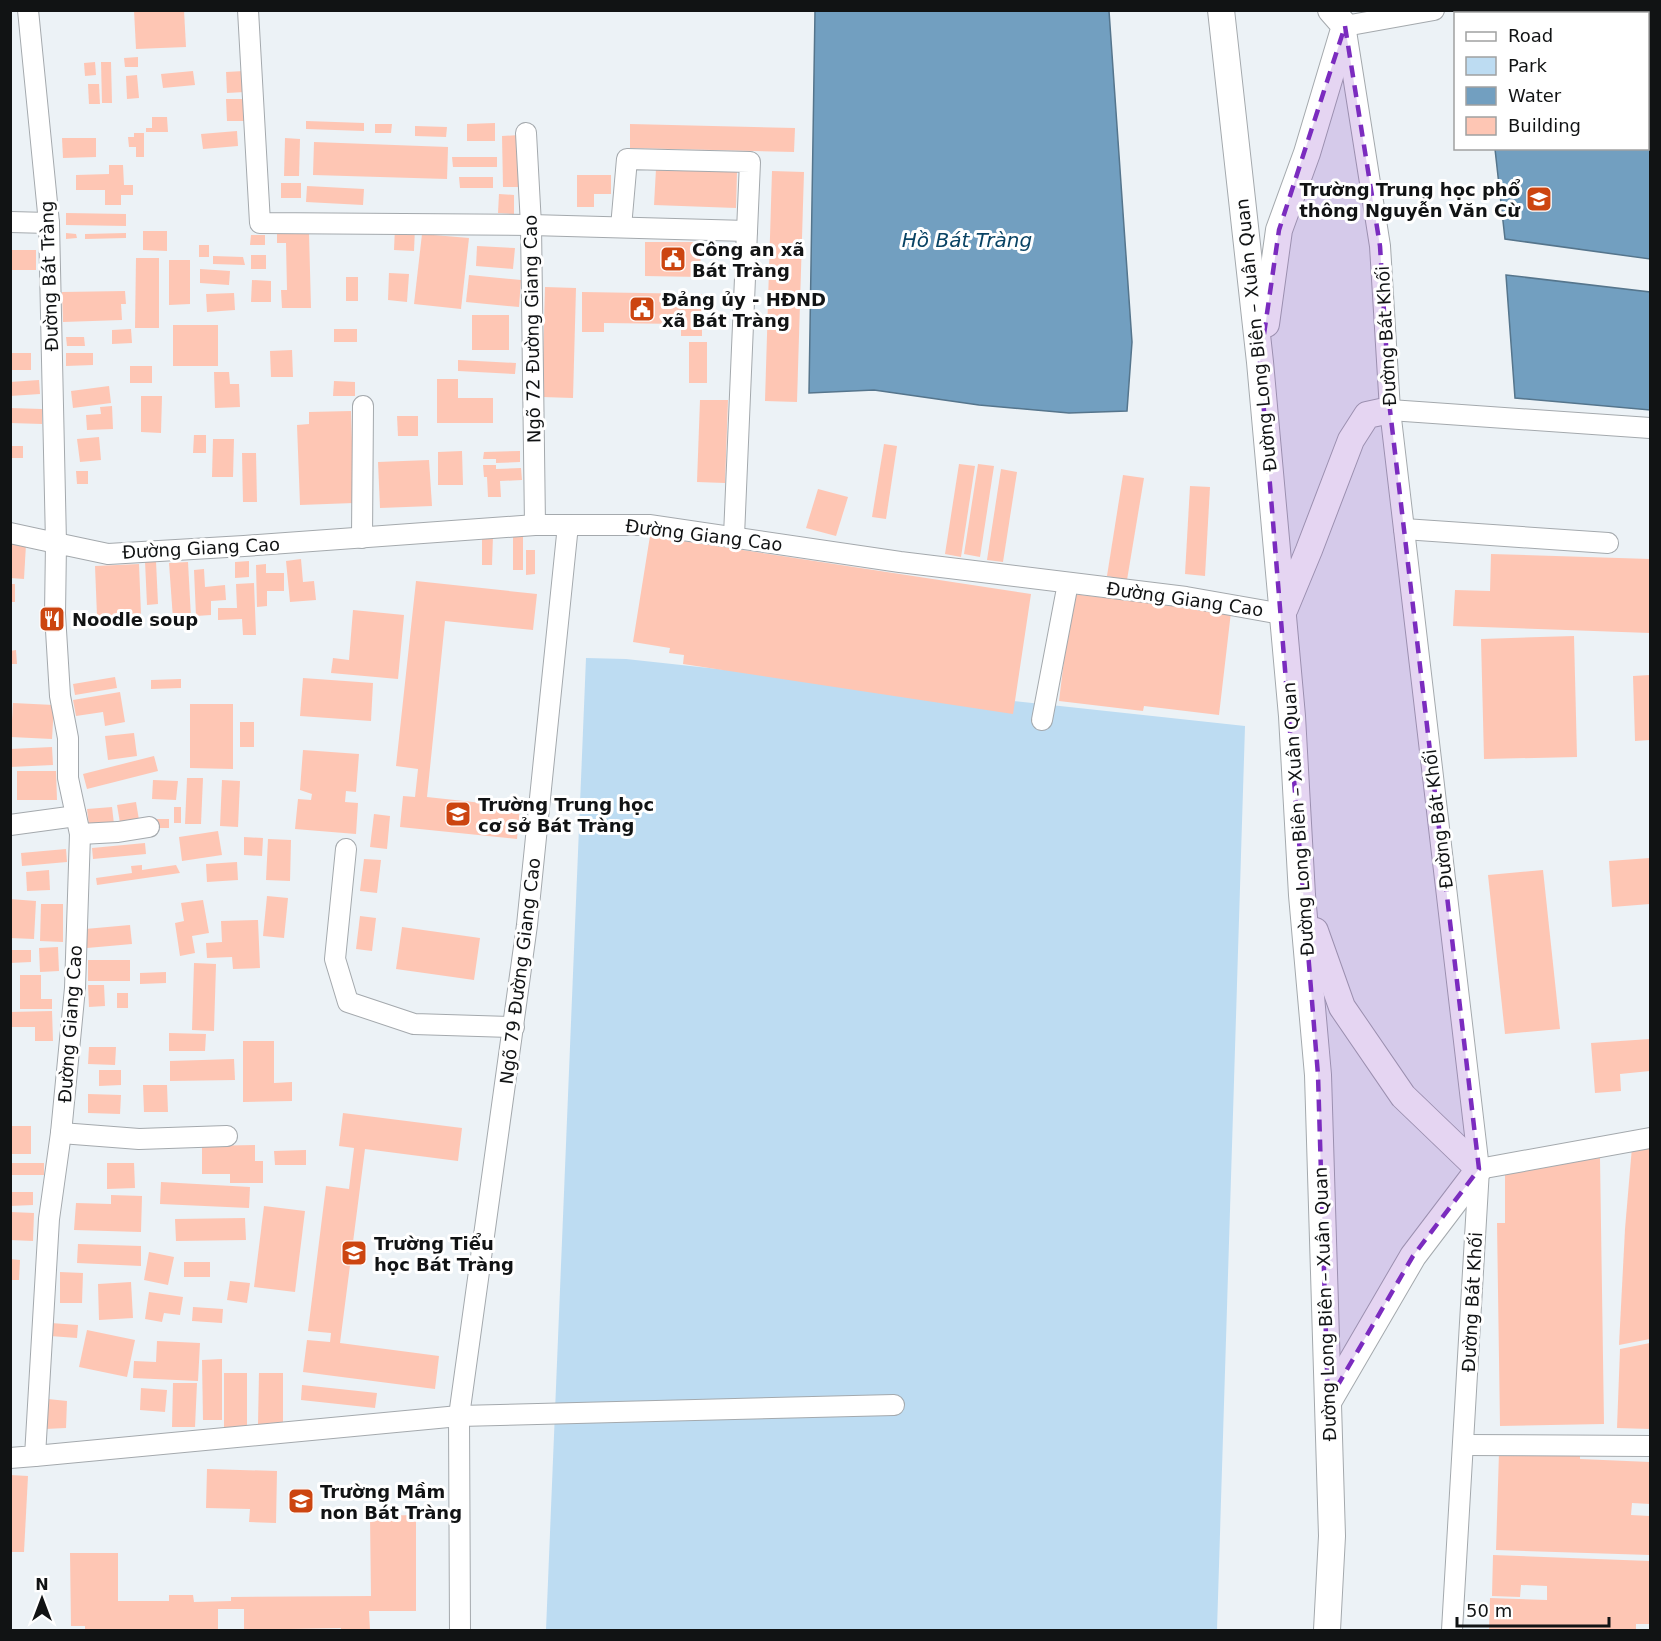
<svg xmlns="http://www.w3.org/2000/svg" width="1661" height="1641" font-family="'DejaVu Sans',sans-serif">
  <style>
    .green { fill: #bddcf2 }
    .water { fill: #729fc0; stroke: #55758c; stroke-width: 1.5 }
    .building { fill: #fec6b4 }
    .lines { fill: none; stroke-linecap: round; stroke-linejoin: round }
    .minor-casing { stroke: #a4a9ad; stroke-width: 22 }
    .major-casing { stroke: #a4a9ad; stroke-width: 28 }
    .minor { stroke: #fff; stroke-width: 20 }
    .major { stroke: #fff; stroke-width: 26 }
    .marked { fill: #7b2cbf; fill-opacity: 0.2; stroke: #7b2cbf; stroke-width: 4.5; stroke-dasharray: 12 8; stroke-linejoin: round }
    .labels { text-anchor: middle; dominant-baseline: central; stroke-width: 6; stroke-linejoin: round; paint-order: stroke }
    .poi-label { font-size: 18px; font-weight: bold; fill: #111314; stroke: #fff; text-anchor: start }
    .street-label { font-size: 18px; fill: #111314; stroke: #fff }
    .water-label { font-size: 20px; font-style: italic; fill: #094364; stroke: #fff }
  </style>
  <rect width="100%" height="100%" fill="#ecf2f6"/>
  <polygon class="green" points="586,658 626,659 1245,726 1217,1630 546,1630"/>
  <g class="water">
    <polygon points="815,11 1109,11 1132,342 1127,411 1069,413 979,405 874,390 809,393"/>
    <polygon points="1650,72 1650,259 1505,239 1495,149 1648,148 1648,73"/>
    <polygon points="1506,275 1650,292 1650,410 1515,398"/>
  </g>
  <g class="building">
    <polygon points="134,10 184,10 186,47 136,49"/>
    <polygon points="138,57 138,67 125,67 124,58"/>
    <polygon points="95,62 96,75 85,76 84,63"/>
    <polygon points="101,62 111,62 112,103 102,103"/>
    <polygon points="193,71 195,85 163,88 161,74"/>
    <polygon points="244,71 245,92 227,93 226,72"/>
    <polygon points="137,75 139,98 127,99 126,76"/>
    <polygon points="88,84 99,84 100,104 89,104"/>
    <polygon points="226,99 248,99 248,121 227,121"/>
    <polygon points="152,117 167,117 168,132 146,132 146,128 152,128"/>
    <polygon points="306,121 364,123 364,131 306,129"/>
    <polygon points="495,123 495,141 467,141 467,124"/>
    <polygon points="375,124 392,124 391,133 375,133"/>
    <polygon points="630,124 795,128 794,152 630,148"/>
    <polygon points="415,126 447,127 446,137 415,136"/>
    <polygon points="237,131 238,146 203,149 201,134"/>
    <polygon points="134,133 144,133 144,157 136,157 136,147 129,147 128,137 134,137"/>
    <polygon points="519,135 520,187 503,187 502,136"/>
    <polygon points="62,138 96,138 96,157 63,158"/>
    <polygon points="285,138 300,139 299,176 284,176"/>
    <polygon points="314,142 448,147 447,179 313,175"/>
    <polygon points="452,157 497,157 497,167 453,167"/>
    <polygon points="109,165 123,165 124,185 133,185 133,195 121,195 121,205 105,205 105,190 76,190 76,175 109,174"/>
    <polygon points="656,169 737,172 736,208 654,205"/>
    <polygon points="772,171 804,172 797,402 765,401"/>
    <polygon points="577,175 611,175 611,194 594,194 594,207 577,207"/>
    <polygon points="459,177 493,177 493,188 460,188"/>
    <rect x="281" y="183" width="20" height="15"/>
    <polygon points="307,186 364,189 363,205 306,202"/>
    <polygon points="499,194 514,195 514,214 498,213"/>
    <polygon points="66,213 126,214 126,226 66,225"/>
    <polygon points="395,227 415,228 414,251 394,250"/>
    <polygon points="143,231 167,231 167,251 143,250"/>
    <polygon points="277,232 309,233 311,308 282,308 281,290 287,290 286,243 277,243"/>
    <polygon points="66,233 76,234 77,238 66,239"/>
    <polygon points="126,233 126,238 85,239 85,234"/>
    <polygon points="422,234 469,238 461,309 414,304"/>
    <polygon points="251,235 265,235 265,245 250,245"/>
    <polygon points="645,242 701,242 700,277 645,276"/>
    <rect x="199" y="245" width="10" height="12"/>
    <polygon points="477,246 515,248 513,269 476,266"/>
    <rect x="10" y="250" width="26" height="20"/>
    <rect x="251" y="255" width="15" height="14"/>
    <polygon points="213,256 243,257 245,265 213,264"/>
    <polygon points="136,258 159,258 159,328 135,328"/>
    <polygon points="169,260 190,260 190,304 169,305"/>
    <polygon points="200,269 230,271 229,285 200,283"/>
    <polygon points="389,273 409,274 407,302 388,300"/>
    <polygon points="469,275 521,280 519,307 466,302"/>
    <rect x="346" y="277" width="12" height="24"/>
    <polygon points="252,280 271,281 271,302 251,302"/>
    <polygon points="545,287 576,288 573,398 542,397"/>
    <polygon points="125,291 126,304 121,304 122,320 63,322 62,292"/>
    <polygon points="582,292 702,294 702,336 681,336 681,324 604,323 604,332 582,332"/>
    <polygon points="234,293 235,310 207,312 206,294"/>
    <rect x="472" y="315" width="37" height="35"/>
    <rect x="173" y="325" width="45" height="41"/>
    <polygon points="131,329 132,343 112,344 112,330"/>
    <rect x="334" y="329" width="23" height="13"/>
    <polygon points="66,337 84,337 85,346 67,346"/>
    <rect x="689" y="342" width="18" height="41"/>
    <polygon points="292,350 293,377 271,377 270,351"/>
    <rect x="10" y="353" width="21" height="17"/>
    <polygon points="66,353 93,353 93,365 66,366"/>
    <polygon points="458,360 516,363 515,374 458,371"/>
    <rect x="130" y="366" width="22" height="17"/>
    <polygon points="214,372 229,372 230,384 239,384 240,407 215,408"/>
    <polygon points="437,379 458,379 458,398 493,398 493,423 437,423"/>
    <polygon points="39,380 40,394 10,396 10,382"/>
    <polygon points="334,381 355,382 355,396 333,396"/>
    <polygon points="109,386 111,403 73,408 71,391"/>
    <polygon points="141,396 162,396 161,433 141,432"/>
    <polygon points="700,400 728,400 725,483 697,482"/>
    <polygon points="112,406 113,429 87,430 86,415 101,414 100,407"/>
    <polygon points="10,408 42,409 42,424 10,423"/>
    <polygon points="351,411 354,503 300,505 297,425 309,424 309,412"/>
    <polygon points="397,416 418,416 418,436 398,436"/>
    <polygon points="194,435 206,435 206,453 193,453"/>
    <polygon points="99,437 101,460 80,462 77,439"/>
    <polygon points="213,439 234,439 233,477 212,477"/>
    <polygon points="884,444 897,446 886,519 872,517"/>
    <rect x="10" y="446" width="13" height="12"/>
    <polygon points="462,451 463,485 438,485 438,452"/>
    <polygon points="520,451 520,462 496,463 496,459 483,459 484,452"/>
    <polygon points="242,453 256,453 257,502 243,502"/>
    <polygon points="429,460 432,506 380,508 378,462"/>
    <polygon points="959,464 975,466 961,557 945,554"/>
    <polygon points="978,464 994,466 980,557 964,554"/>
    <polygon points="483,465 496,465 496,469 521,468 522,480 500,481 501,497 488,497 487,477 484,477"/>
    <polygon points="1001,469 1017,472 1003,562 987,560"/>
    <polygon points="76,471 88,471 88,484 77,484"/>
    <polygon points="1123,475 1144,478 1127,580 1107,576"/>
    <polygon points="1190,486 1210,487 1205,576 1185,574"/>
    <polygon points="818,489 848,497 836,536 806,528"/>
    <rect x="513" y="535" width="10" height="35"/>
    <polygon points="482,536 493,536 492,565 482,565"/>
    <polygon points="650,536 1031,594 1013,714 683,664 684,655 669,653 670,648 633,642"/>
    <polygon points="10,543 26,544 24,579 10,578"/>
    <polygon points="526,550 535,550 535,574 526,575"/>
    <polygon points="1491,554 1650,559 1650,633 1453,626 1455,590 1490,591"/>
    <polygon points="301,559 303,582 314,581 316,600 290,602 286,561"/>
    <polygon points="145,561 156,561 158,604 147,605"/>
    <polygon points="249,561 249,577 235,578 235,562"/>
    <polygon points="188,562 191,618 173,619 169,563"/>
    <polygon points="139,564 141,614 97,616 95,566"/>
    <polygon points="266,564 266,573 284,573 284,591 267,591 267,606 257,607 256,565"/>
    <polygon points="204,569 205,587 225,585 226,600 211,601 211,615 196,616 194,570"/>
    <polygon points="416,581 537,594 533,630 445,621 427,797 520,807 517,839 400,827 403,796 415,797 418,769 396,766"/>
    <polygon points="254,583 256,635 243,635 242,619 218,620 218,608 237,608 236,584"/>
    <rect x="10" y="584" width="5" height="18"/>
    <polygon points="1072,594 1231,612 1219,715 1144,706 1143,711 1059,701"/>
    <polygon points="353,610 404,615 398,679 331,673 333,658 349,660"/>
    <polygon points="1574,636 1577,757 1484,759 1481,639"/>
    <polygon points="16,650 17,664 10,664 10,651"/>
    <polygon points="1650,675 1650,740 1635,741 1633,676"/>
    <polygon points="115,677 117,688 75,695 73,684"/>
    <polygon points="303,678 373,683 371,721 300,716"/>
    <polygon points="181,679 181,688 151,689 151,680"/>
    <polygon points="120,692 125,722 105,726 103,712 76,716 73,700"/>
    <polygon points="13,703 54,705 52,739 11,737"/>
    <polygon points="190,704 233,704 233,769 190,768"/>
    <rect x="240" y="722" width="14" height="25"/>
    <polygon points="134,733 137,756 108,760 105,736"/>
    <polygon points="52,747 53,765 10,767 10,749"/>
    <polygon points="303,750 359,754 356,792 346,791 345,802 358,803 356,834 295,829 298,799 311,800 312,794 300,790"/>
    <polygon points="154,756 158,771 87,789 83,774"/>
    <polygon points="17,771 56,771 57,800 17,800"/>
    <polygon points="187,778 203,778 201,824 185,824"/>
    <polygon points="153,780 178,781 176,800 152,799"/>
    <polygon points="222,780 240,781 238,827 220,826"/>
    <polygon points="136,802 139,820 120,823 117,805"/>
    <polygon points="112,807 114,824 89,826 87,809"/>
    <rect x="174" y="807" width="7" height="16"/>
    <polygon points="374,814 390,816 387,849 370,847"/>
    <rect x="157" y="819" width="12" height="9"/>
    <polygon points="218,831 222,855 182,861 179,837"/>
    <polygon points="244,837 263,838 262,856 244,855"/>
    <polygon points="268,839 291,840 290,881 266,880"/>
    <polygon points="145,843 146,854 93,859 92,848"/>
    <polygon points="66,849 67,862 22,866 21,853"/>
    <polygon points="1650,858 1650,904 1612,907 1609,861"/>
    <polygon points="364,859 381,860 377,893 360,891"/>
    <polygon points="237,862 238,880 207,882 206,864"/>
    <polygon points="142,865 142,870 176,865 180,873 97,885 96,878 132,873 131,866"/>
    <polygon points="49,870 50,890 27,891 26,872"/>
    <polygon points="1543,870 1560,1029 1505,1034 1488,875"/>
    <polygon points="267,896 288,898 284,938 263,936"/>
    <polygon points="10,899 36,901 34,939 10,938"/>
    <polygon points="203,900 209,933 192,936 195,953 180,956 175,923 184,921 181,903"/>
    <polygon points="41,904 63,904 63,942 40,941"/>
    <polygon points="360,916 376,918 372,951 356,949"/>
    <polygon points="258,920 260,968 233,969 232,957 207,958 206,943 222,942 221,921"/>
    <polygon points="130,925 132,944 87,948 85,929"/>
    <polygon points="402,927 480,938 474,980 396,969"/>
    <polygon points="58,947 59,971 40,972 39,948"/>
    <polygon points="10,950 31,950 31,962 10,963"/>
    <rect x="88" y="960" width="42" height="21"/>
    <polygon points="194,963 216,964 214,1031 192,1030"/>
    <polygon points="166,972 166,983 140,984 140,973"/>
    <polygon points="20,975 41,975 41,999 52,999 52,1009 20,1009"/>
    <polygon points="88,985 104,985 105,1006 89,1007"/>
    <rect x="117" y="993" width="11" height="15"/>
    <polygon points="52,1011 53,1041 35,1041 35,1027 10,1027 10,1012"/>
    <polygon points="169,1033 206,1034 205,1051 169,1051"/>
    <polygon points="1650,1039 1650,1071 1620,1074 1621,1091 1595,1093 1591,1043"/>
    <polygon points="243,1041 274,1041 274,1083 292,1082 292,1101 243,1102"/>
    <polygon points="89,1047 116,1047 115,1065 88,1064"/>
    <polygon points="234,1059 235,1080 170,1081 170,1061"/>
    <polygon points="99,1070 121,1070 121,1085 99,1086"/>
    <polygon points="143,1085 167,1085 168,1112 144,1112"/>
    <polygon points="88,1094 121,1095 120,1114 88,1113"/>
    <polygon points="343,1113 462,1128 458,1161 365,1149 340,1343 439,1356 435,1389 303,1372 307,1340 330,1342 331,1333 308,1331 326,1186 349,1189 354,1148 339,1146"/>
    <rect x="10" y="1126" width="21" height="28"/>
    <polygon points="1650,1143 1650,1339 1619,1345 1625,1229 1632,1147"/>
    <polygon points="255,1145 255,1161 263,1161 263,1183 230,1183 230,1174 202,1174 202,1146"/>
    <polygon points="306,1150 306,1165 275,1165 274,1151"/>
    <polygon points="1600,1158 1604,1424 1500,1426 1497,1223 1505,1223 1505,1170"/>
    <rect x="10" y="1163" width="34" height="12"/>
    <polygon points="107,1163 134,1163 135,1188 107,1189"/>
    <polygon points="161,1182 250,1187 249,1208 160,1204"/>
    <polygon points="10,1192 33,1192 33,1205 10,1206"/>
    <polygon points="111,1195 142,1196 141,1232 74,1230 76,1203 111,1204"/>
    <polygon points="264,1206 305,1211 295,1292 254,1287"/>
    <polygon points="11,1212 34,1213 33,1241 10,1240"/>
    <polygon points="245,1218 246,1240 176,1241 175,1219"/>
    <polygon points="78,1244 141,1246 141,1266 77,1263"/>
    <polygon points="149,1252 174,1257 168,1285 144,1280"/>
    <polygon points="10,1259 20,1260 19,1280 10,1280"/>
    <rect x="184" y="1262" width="26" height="15"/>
    <polygon points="60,1272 83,1273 82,1303 60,1303"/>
    <polygon points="230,1281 250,1283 247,1303 227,1300"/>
    <polygon points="131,1282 133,1318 99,1320 98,1284"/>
    <polygon points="149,1292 183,1297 180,1315 164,1313 162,1322 145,1319"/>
    <polygon points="193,1307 223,1309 222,1323 192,1321"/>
    <polygon points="51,1323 78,1325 77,1338 50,1336"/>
    <polygon points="87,1330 135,1340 127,1377 79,1367"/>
    <polygon points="157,1341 200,1343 198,1381 133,1378 134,1361 156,1362"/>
    <polygon points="1650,1343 1650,1429 1617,1428 1620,1349"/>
    <polygon points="222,1359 222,1420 203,1420 202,1360"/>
    <rect x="224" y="1373" width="23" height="58"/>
    <polygon points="259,1373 283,1373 283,1424 258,1424"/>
    <polygon points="173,1383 197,1383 195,1427 172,1427"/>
    <polygon points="302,1385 377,1393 375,1408 301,1400"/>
    <polygon points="141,1388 167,1390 165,1412 140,1410"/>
    <polygon points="48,1399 67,1401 66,1428 45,1429"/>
    <polygon points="1499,1452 1580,1455 1580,1459 1650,1462 1650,1504 1632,1503 1631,1515 1650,1516 1650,1555 1496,1550"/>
    <polygon points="207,1469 277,1471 276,1523 249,1522 250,1509 206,1508"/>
    <polygon points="10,1475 28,1476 24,1552 10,1552"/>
    <polygon points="416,1515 416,1611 369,1611 370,1630 341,1630 341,1628 244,1630 244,1609 218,1609 218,1630 85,1630 85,1626 71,1626 70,1553 118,1553 118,1601 169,1601 169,1595 193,1595 194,1602 231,1601 231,1597 371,1596 370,1516"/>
    <polygon points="1493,1555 1650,1561 1650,1624 1636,1624 1636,1630 1489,1630 1490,1598 1547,1600 1547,1586 1521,1585 1520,1597 1492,1596"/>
  </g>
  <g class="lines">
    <g class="minor-casing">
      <g id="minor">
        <polyline points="248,10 260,223 531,225 747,231 734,536"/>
        <polyline points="1345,26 1434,10"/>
        <polyline points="1346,31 1380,246 1390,410 1479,1169 1452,1630"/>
        <polyline points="526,133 531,225 535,525"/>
        <polyline points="10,222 49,223"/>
        <polyline points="621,227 627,159 750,162 747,231"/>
        <polyline points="1390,410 1650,428"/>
        <polyline points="1404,529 1608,543"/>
        <polyline points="10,533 56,543 49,223 28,10"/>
        <polyline points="362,538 363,406"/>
        <polyline points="1042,720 1068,583"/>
        <polyline points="10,825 76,816"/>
        <polyline points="80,834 118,832 149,827"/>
        <polyline points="346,849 335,959 348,1002 414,1024 514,1027"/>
        <polyline points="61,1133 139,1139 227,1136"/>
        <polyline points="1479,1169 1650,1138"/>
        <polyline points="1464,1445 1650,1446"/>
        <polyline points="35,1456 459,1416 894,1405"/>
        <polyline points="10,1458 35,1456 49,1219 61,1133 75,988 80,834 68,778 68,738 60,696 55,614 56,543 108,554 244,546 535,525 649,525 900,562 1186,597 1282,614"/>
        <polyline points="460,1630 459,1416 527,925 568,525"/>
      </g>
    </g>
    <g class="major-casing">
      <g id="major">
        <polyline points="1221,10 1260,362 1292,716 1302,895 1318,1075 1332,1536 1327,1630"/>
        <polyline points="1266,324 1279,230 1307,153 1345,26 1331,10"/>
        <polyline points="1285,608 1309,550 1351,440 1367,415 1390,410"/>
        <polyline points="1315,931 1342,1007 1403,1096 1479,1169 1413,1256 1328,1402"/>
      </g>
    </g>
    <use href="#minor" class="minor"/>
    <use href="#major" class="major"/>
  </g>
  <path class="marked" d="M1345,26L1380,246L1390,410L1479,1169L1413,1256L1328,1402L1318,1075L1260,362L1279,230Z"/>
  <defs>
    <g id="school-square" transform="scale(1.35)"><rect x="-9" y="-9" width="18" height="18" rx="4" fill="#cc4510" stroke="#fff"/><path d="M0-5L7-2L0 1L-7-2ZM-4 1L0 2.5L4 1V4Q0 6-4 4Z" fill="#fff"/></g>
    <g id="civic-square" transform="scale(1.35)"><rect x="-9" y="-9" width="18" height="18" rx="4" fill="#cc4510" stroke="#fff"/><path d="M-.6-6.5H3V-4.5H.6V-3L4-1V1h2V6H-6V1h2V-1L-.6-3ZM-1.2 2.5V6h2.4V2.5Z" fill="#fff"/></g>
    <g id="restaurant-square" transform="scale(1.35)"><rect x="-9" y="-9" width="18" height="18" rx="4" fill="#cc4510" stroke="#fff"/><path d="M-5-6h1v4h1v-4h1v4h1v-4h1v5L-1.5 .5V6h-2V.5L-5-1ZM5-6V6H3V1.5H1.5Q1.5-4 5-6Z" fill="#fff"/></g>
  </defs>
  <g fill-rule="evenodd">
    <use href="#school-square" x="1539" y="199"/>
    <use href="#civic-square" x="673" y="259"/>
    <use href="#civic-square" x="642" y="309"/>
    <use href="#restaurant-square" x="52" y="619"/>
    <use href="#school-square" x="458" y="814"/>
    <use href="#school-square" x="354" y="1253"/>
    <use href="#school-square" x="301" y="1501"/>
  </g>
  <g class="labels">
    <g class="poi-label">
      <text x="1520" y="189" text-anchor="end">Trường Trung học phổ<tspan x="1520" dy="21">thông Nguyễn Văn Cừ</tspan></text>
      <text x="692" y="249">Công an xã<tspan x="692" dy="21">Bát Tràng</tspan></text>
      <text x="662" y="299">Đảng ủy - HĐND<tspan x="662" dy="21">xã Bát Tràng</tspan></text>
      <text x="72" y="619">Noodle soup</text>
      <text x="478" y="804">Trường Trung học<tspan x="478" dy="21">cơ sở Bát Tràng</tspan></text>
      <text x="374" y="1243">Trường Tiểu<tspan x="374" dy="21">học Bát Tràng</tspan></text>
      <text x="320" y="1491">Trường Mầm<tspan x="320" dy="21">non Bát Tràng</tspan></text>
    </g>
    <g class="street-label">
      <text transform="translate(49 276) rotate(-92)">Đường Bát Tràng</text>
      <text transform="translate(532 329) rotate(-91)">Ngõ 72 Đường Giang Cao</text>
      <text transform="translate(1256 335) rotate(-96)">Đường Long Biên – Xuân Quan</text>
      <text transform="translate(1386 336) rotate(-93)">Đường Bát Khối</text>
      <text transform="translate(704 535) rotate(7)">Đường Giang Cao</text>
      <text transform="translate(201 548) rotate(-3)">Đường Giang Cao</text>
      <text transform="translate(1185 599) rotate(8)">Đường Giang Cao</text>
      <text transform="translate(1298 819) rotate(-94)">Đường Long Biên – Xuân Quan</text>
      <text transform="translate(1438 819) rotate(-97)">Đường Bát Khối</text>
      <text transform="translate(520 971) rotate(-83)">Ngõ 79 Đường Giang Cao</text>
      <text transform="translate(70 1024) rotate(-86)">Đường Giang Cao</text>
      <text transform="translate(1472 1302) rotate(-87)">Đường Bát Khối</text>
      <text transform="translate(1325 1304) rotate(-92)">Đường Long Biên – Xuân Quan</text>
    </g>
    <g class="water-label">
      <text x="967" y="240">Hồ Bát Tràng</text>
    </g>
  </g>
  <rect width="1661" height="1641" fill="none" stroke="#111314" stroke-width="24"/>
  <rect x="1454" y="12" width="195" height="138" fill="#ffffff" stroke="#a0a1a1" stroke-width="1.5"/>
  <rect x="1466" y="32" width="30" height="9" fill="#ffffff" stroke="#a0a1a1" stroke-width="1.5"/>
  <text x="1508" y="42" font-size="18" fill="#111314">Road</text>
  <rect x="1466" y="57" width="30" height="18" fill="#bddcf2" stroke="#a0a1a1" stroke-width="1.5"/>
  <text x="1508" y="72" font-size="18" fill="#111314">Park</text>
  <rect x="1466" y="87" width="30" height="18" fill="#729fc0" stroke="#a0a1a1" stroke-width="1.5"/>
  <text x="1508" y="102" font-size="18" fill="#111314">Water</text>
  <rect x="1466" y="117" width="30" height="18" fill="#fec6b4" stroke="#a0a1a1" stroke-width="1.5"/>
  <text x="1508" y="132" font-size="18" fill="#111314">Building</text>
  <g transform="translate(42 1599)" stroke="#ffffff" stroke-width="4.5" paint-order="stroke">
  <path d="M0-4.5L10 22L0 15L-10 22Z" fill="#111314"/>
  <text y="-9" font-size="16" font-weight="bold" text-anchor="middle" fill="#111314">N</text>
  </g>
  <path d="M1457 1617v9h152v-9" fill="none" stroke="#111314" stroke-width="3"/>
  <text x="1466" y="1617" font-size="18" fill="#111314" stroke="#ffffff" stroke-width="4.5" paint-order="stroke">50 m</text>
</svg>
